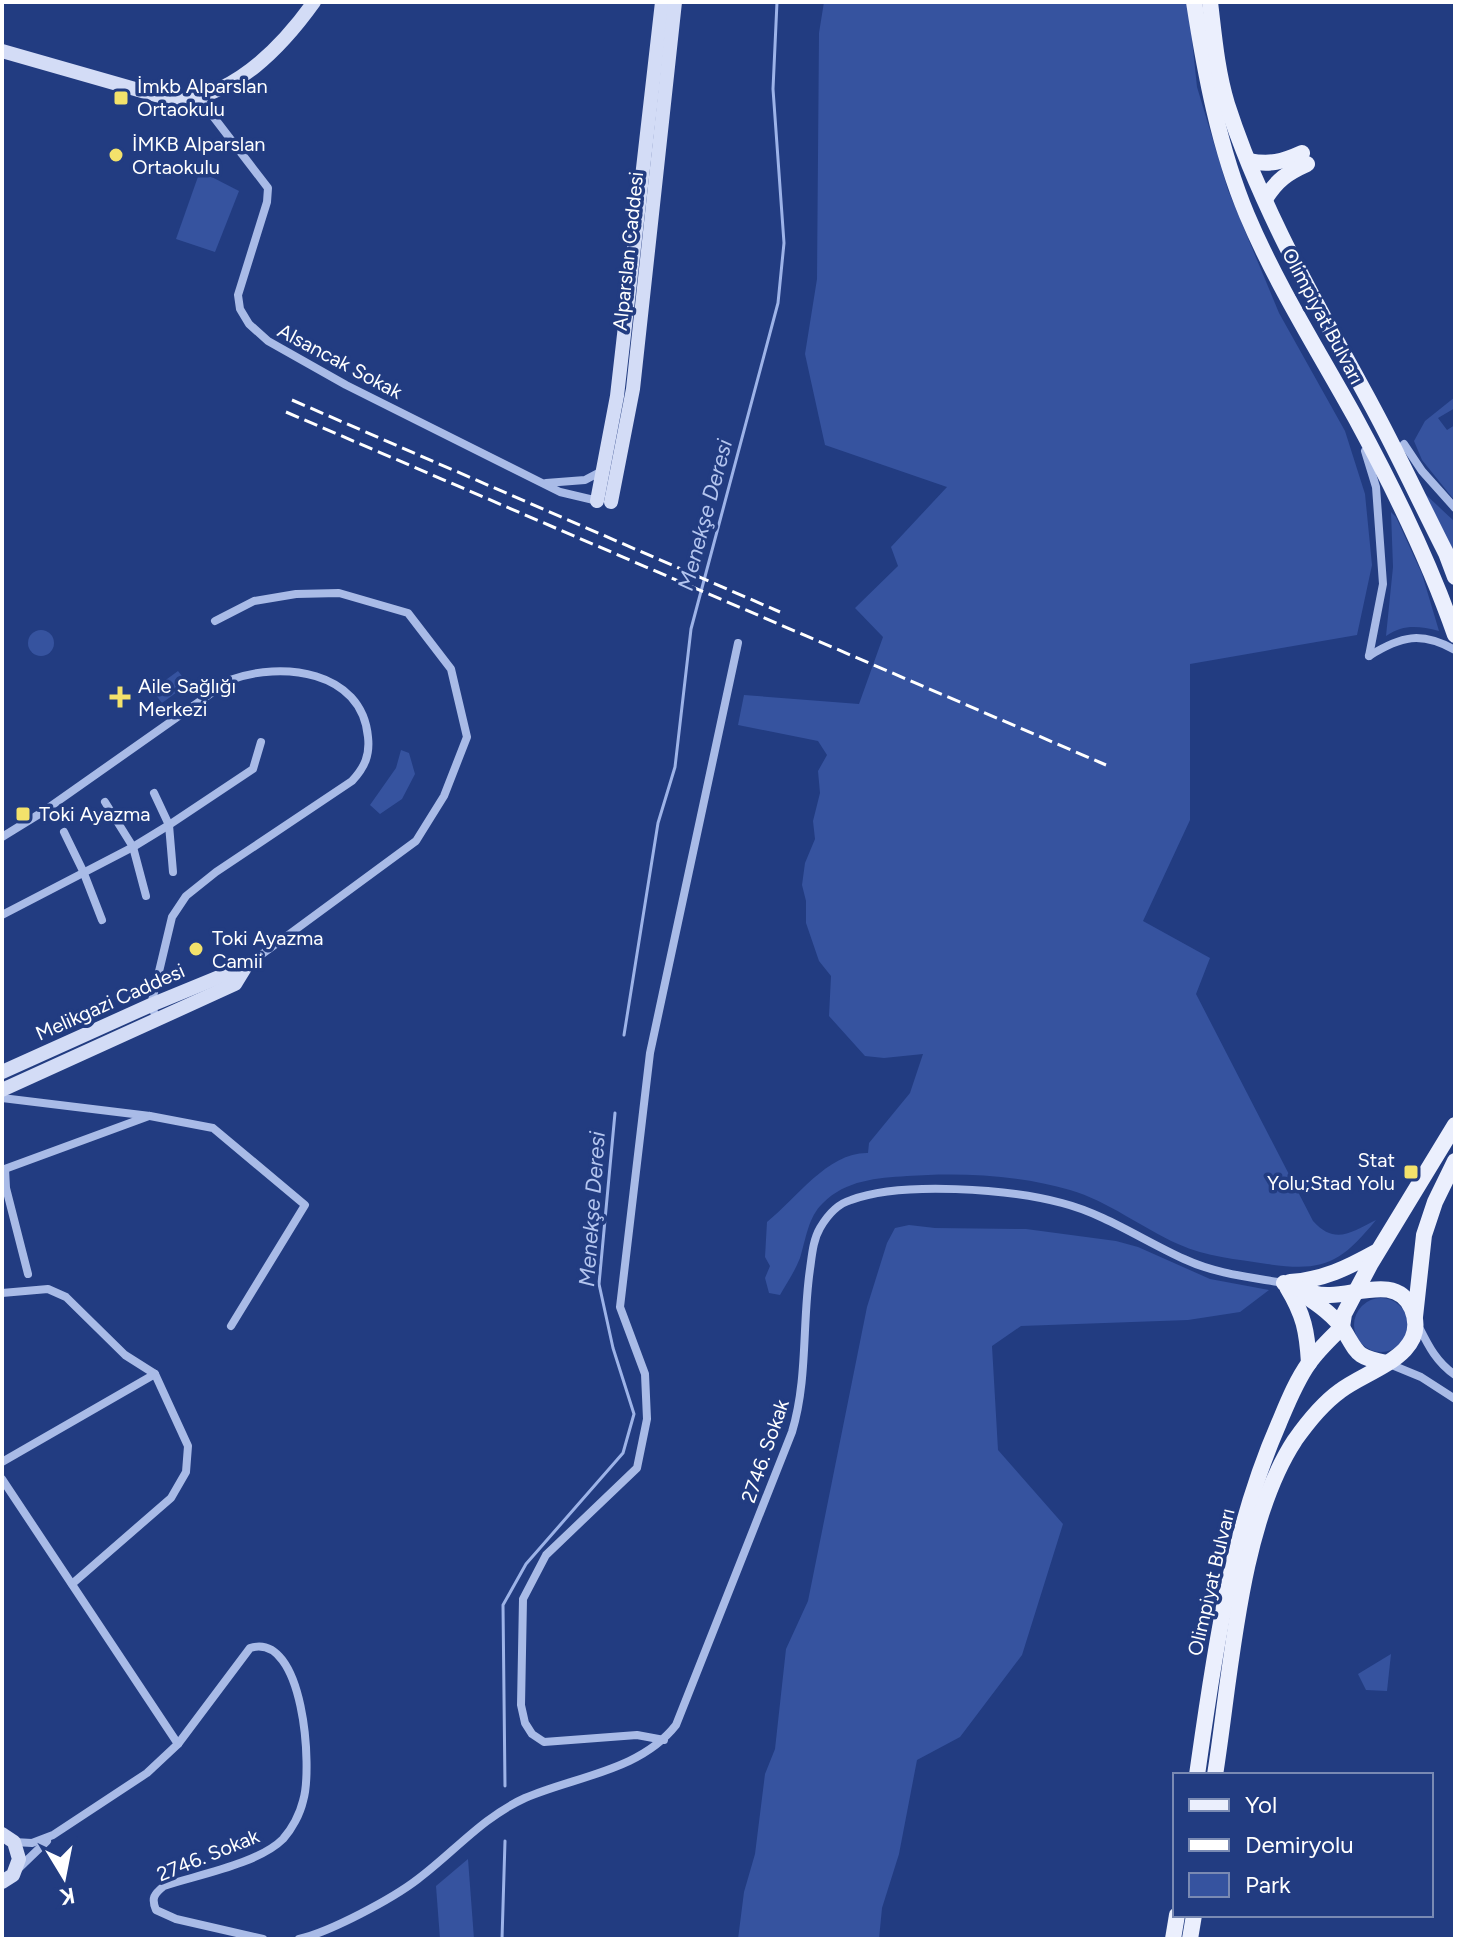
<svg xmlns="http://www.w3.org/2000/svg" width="1457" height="1941" font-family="Figtree,sans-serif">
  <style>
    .green { fill: #36539f }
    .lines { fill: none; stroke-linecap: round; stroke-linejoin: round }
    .stream { stroke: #9db3e8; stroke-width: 3 }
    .street { stroke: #a9bbe7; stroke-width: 8 }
    .secondary { stroke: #d3dcf6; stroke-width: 14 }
    .primary { stroke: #ebeffd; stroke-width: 16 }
    .rail { stroke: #fff; stroke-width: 3; stroke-dasharray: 14 6; stroke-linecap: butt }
    .poi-dot { fill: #f3e26b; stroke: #223c81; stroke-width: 3 }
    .labels { text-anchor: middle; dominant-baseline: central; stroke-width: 7; stroke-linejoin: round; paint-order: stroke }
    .poi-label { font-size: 20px; fill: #fff; stroke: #223c81; text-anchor: start }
    .street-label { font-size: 20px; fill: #fff; stroke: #223c81 }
    .water-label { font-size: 22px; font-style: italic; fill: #b4c5ef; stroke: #223c81 }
  </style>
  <rect width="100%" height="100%" fill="#223c81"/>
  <g class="green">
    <path d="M824,2H1188L1197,87L1228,190L1279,313L1345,431L1365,494L1372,565L1357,635L1190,664V820L1143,921L1210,958L1196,994L1313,1221C1335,1245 1350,1233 1376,1220C1340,1264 1323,1272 1267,1264C1236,1259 1207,1257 1178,1244C1142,1228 1108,1201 1070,1190C1019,1175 960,1172 907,1176C877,1178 846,1180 823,1203C808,1217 806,1239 800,1258C795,1271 787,1283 780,1295L769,1293L765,1278L770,1266L765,1257L767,1222C797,1198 828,1152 868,1153L869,1143L910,1093L923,1054L884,1058L865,1056L829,1016L831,976L819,961L806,923V901L802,885L805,863L815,839L813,821L820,793L818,771L827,755L818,741L738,725L744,695L859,704L883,637L855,608L898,566L891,547L947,487L825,445L805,354L817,279L819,33Z"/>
    <polygon points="200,171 239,191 215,252 176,239"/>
    <polygon points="1455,397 1455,408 1438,418 1447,430 1455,425 1455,501 1422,460 1414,441 1425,421"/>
    <polygon points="1423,492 1455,522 1455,560"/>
    <path d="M1391,512L1396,517L1422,574L1439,631C1418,626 1404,624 1386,636L1393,567Z"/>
    <circle cx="41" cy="643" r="13"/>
    <polygon points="178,671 188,684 162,703 152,690"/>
    <polygon points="401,750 409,753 415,774 402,799 380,814 370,805 396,768"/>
    <polygon points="909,1225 935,1228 1026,1229 1116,1241 1138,1247 1210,1279 1269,1290 1240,1312 1188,1320 1021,1326 992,1346 998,1450 1063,1524 1022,1655 960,1737 917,1760 899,1854 882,1908 879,1939 738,1939 744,1892 755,1854 765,1774 775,1749 786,1649 808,1601 867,1307 887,1243 895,1228"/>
    <circle cx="1381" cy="1325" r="27"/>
    <polygon points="1391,1654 1387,1691 1366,1690 1358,1674"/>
    <polygon points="468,1859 474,1939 440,1939 436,1886"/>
  </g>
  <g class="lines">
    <g class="stream">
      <polyline points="624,1035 658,823 675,767 691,629 778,303 784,243 773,89 777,2"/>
      <polyline points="505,1786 503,1605 526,1564 623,1453 634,1414 613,1348 599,1284 615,1113"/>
      <polyline points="502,1939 505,1841"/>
    </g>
    <g class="street">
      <polyline points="199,98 268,188 267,202 238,295 240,309 249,324 268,341 346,385 560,492 598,501"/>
      <polyline points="1404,444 1422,471 1455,508"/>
      <polyline points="1365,451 1376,487 1383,584 1369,656"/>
      <polyline points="546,483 585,480 602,471"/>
      <polyline points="215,621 254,601 296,594 339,593 408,613 451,669 467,737 444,796 416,841 246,966"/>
      <path d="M1369,656C1401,636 1421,631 1455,650"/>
      <polyline points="154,793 169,825 173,872"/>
      <polyline points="105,802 133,847 146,896"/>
      <polyline points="64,832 83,871 102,920"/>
      <path d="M2,837L41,813L230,680C281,661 362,670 368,737C370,755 365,767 352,781L216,872L186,896L172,917L151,1005L157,1019"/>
      <polyline points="2,915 133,847 169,825 253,769 261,742"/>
      <polyline points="2,1098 150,1116 213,1128 305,1205 231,1326"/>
      <polyline points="5,1169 6,1188 28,1274"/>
      <polyline points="2,1170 149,1116"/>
      <polyline points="2,1293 48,1289 66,1297 125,1355 155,1374 188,1446 186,1472 171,1498 72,1584"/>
      <path d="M1418,1325C1428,1345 1436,1362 1455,1375"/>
      <polyline points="1387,1363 1421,1377 1455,1399"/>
      <polyline points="2,1462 155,1374"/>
      <polyline points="2,1479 178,1744"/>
      <polyline points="664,1740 637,1735 544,1742 532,1734 525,1723 521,1705 523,1599 546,1555 637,1468 647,1419 645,1374 620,1307 650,1053 738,643"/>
      <path d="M14,1842L32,1843L53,1835L147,1773L178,1744L250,1648C304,1631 313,1769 303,1801C300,1814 292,1829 283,1839C258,1864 197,1875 164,1886C154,1894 151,1898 156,1910L176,1919L263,1939"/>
      <polyline points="19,1868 47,1841"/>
      <path d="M299,1939C330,1932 392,1899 418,1879C454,1852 483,1817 525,1798C576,1776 640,1771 676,1725L792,1432C808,1379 802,1323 810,1269C812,1255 813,1240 820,1228C827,1216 837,1204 851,1200C902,1181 1009,1189 1062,1203C1105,1214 1144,1241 1184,1259C1216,1274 1249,1277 1284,1283"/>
    </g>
    <g class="secondary">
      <path d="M2,51L177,101C236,95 281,48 314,2"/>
      <polyline points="597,501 617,396 662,2"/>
      <polyline points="611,502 633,389 675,2"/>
      <polyline points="2,1072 151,1005 246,966"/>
      <polyline points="2,1090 235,984 246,966"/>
      <polyline points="2,1834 14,1842 19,1859 13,1875 2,1882"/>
    </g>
    <g class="primary">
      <path d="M1194,2C1205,73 1219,148 1247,215C1277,286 1319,352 1356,419C1394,489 1429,560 1455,635"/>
      <path d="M1210,2C1214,36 1217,71 1227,104C1261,210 1319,308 1372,406C1398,454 1421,504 1446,553L1455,577"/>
      <path d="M1249,161C1270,165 1282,162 1302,153"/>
      <path d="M1265,199C1277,180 1287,173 1307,164"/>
      <path d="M1290,1282C1323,1280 1347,1268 1376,1252"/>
      <path d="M1287,1287C1304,1315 1307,1331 1309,1363"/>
      <path d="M1302,1294C1315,1302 1334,1316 1343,1329C1358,1353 1355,1357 1387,1363"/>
      <polyline points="1415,1317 1424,1235 1435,1202 1455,1161"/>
      <polyline points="1342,1327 1344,1314 1371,1263 1455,1125"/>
      <path d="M1197,1775C1214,1656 1230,1535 1279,1423C1287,1404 1296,1381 1309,1363C1318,1350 1331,1338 1342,1327"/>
      <path d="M1215,1775C1231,1675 1239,1525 1295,1440C1307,1423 1322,1404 1340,1391C1367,1370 1431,1355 1412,1309C1398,1275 1357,1295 1330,1295C1314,1296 1299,1288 1284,1283"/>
      <polyline points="1173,1939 1177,1915"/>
      <polyline points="1190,1939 1194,1915"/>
    </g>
    <g class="rail">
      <polyline points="292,400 780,612"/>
      <polyline points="286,412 1106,765"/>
    </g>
  </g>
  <g class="poi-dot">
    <rect x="113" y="90" width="16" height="16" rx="4"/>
    <circle cx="116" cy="155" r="8"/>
    <path d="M116 685h8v8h8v8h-8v8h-8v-8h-8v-8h8z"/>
    <rect x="15" y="806" width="16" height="16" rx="4"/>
    <circle cx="196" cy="949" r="8"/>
    <rect x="1403" y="1164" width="16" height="16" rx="4"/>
  </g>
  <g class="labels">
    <g class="poi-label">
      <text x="137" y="86">İmkb Alparslan<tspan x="137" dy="23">Ortaokulu</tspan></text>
      <text x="132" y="144">İMKB Alparslan<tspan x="132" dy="23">Ortaokulu</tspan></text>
      <text x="138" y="686">Aile Sağlığı<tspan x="138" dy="23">Merkezi</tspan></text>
      <text x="39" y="814">Toki Ayazma</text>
      <text x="212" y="938">Toki Ayazma<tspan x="212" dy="23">Camii</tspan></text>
      <text x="1395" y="1160" text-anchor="end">Stat<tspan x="1395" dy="23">Yolu;Stad Yolu</tspan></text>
    </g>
    <g class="street-label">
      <text transform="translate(628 251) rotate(-84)">Alparslan Caddesi</text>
      <text transform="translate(1323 316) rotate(62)">Olimpiyat Bulvarı</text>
      <text transform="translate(340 361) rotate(28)">Alsancak Sokak</text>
      <text transform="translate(110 1002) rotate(-24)">Melikgazi Caddesi</text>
      <text transform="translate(765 1451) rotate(-71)">2746. Sokak</text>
      <text transform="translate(1211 1582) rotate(-77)">Olimpiyat Bulvarı</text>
      <text transform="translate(208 1855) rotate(-22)">2746. Sokak</text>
    </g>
    <g class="water-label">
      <text transform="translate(705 515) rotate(-75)">Menekşe Deresi</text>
      <text transform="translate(592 1209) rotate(-86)">Menekşe Deresi</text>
    </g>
  </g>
  <rect width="1457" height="1941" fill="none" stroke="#ffffff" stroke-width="8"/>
  <rect x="1173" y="1773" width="260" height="144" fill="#223c81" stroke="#7a8ab3" stroke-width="2"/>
  <rect x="1189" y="1799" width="40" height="12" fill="#ebeffd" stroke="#7a8ab3" stroke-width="2"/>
  <text x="1245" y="1813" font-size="24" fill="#ffffff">Yol</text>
  <rect x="1189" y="1839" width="40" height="12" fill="#ffffff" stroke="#7a8ab3" stroke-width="2"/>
  <text x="1245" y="1853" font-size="24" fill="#ffffff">Demiryolu</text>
  <rect x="1189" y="1873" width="40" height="24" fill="#36539f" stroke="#7a8ab3" stroke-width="2"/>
  <text x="1245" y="1893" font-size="24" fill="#ffffff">Park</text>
  <g transform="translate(64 1877) rotate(170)" stroke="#223c81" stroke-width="6" paint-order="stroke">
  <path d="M0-6L14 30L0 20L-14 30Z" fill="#ffffff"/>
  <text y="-12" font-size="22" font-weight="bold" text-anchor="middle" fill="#ffffff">K</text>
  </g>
</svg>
